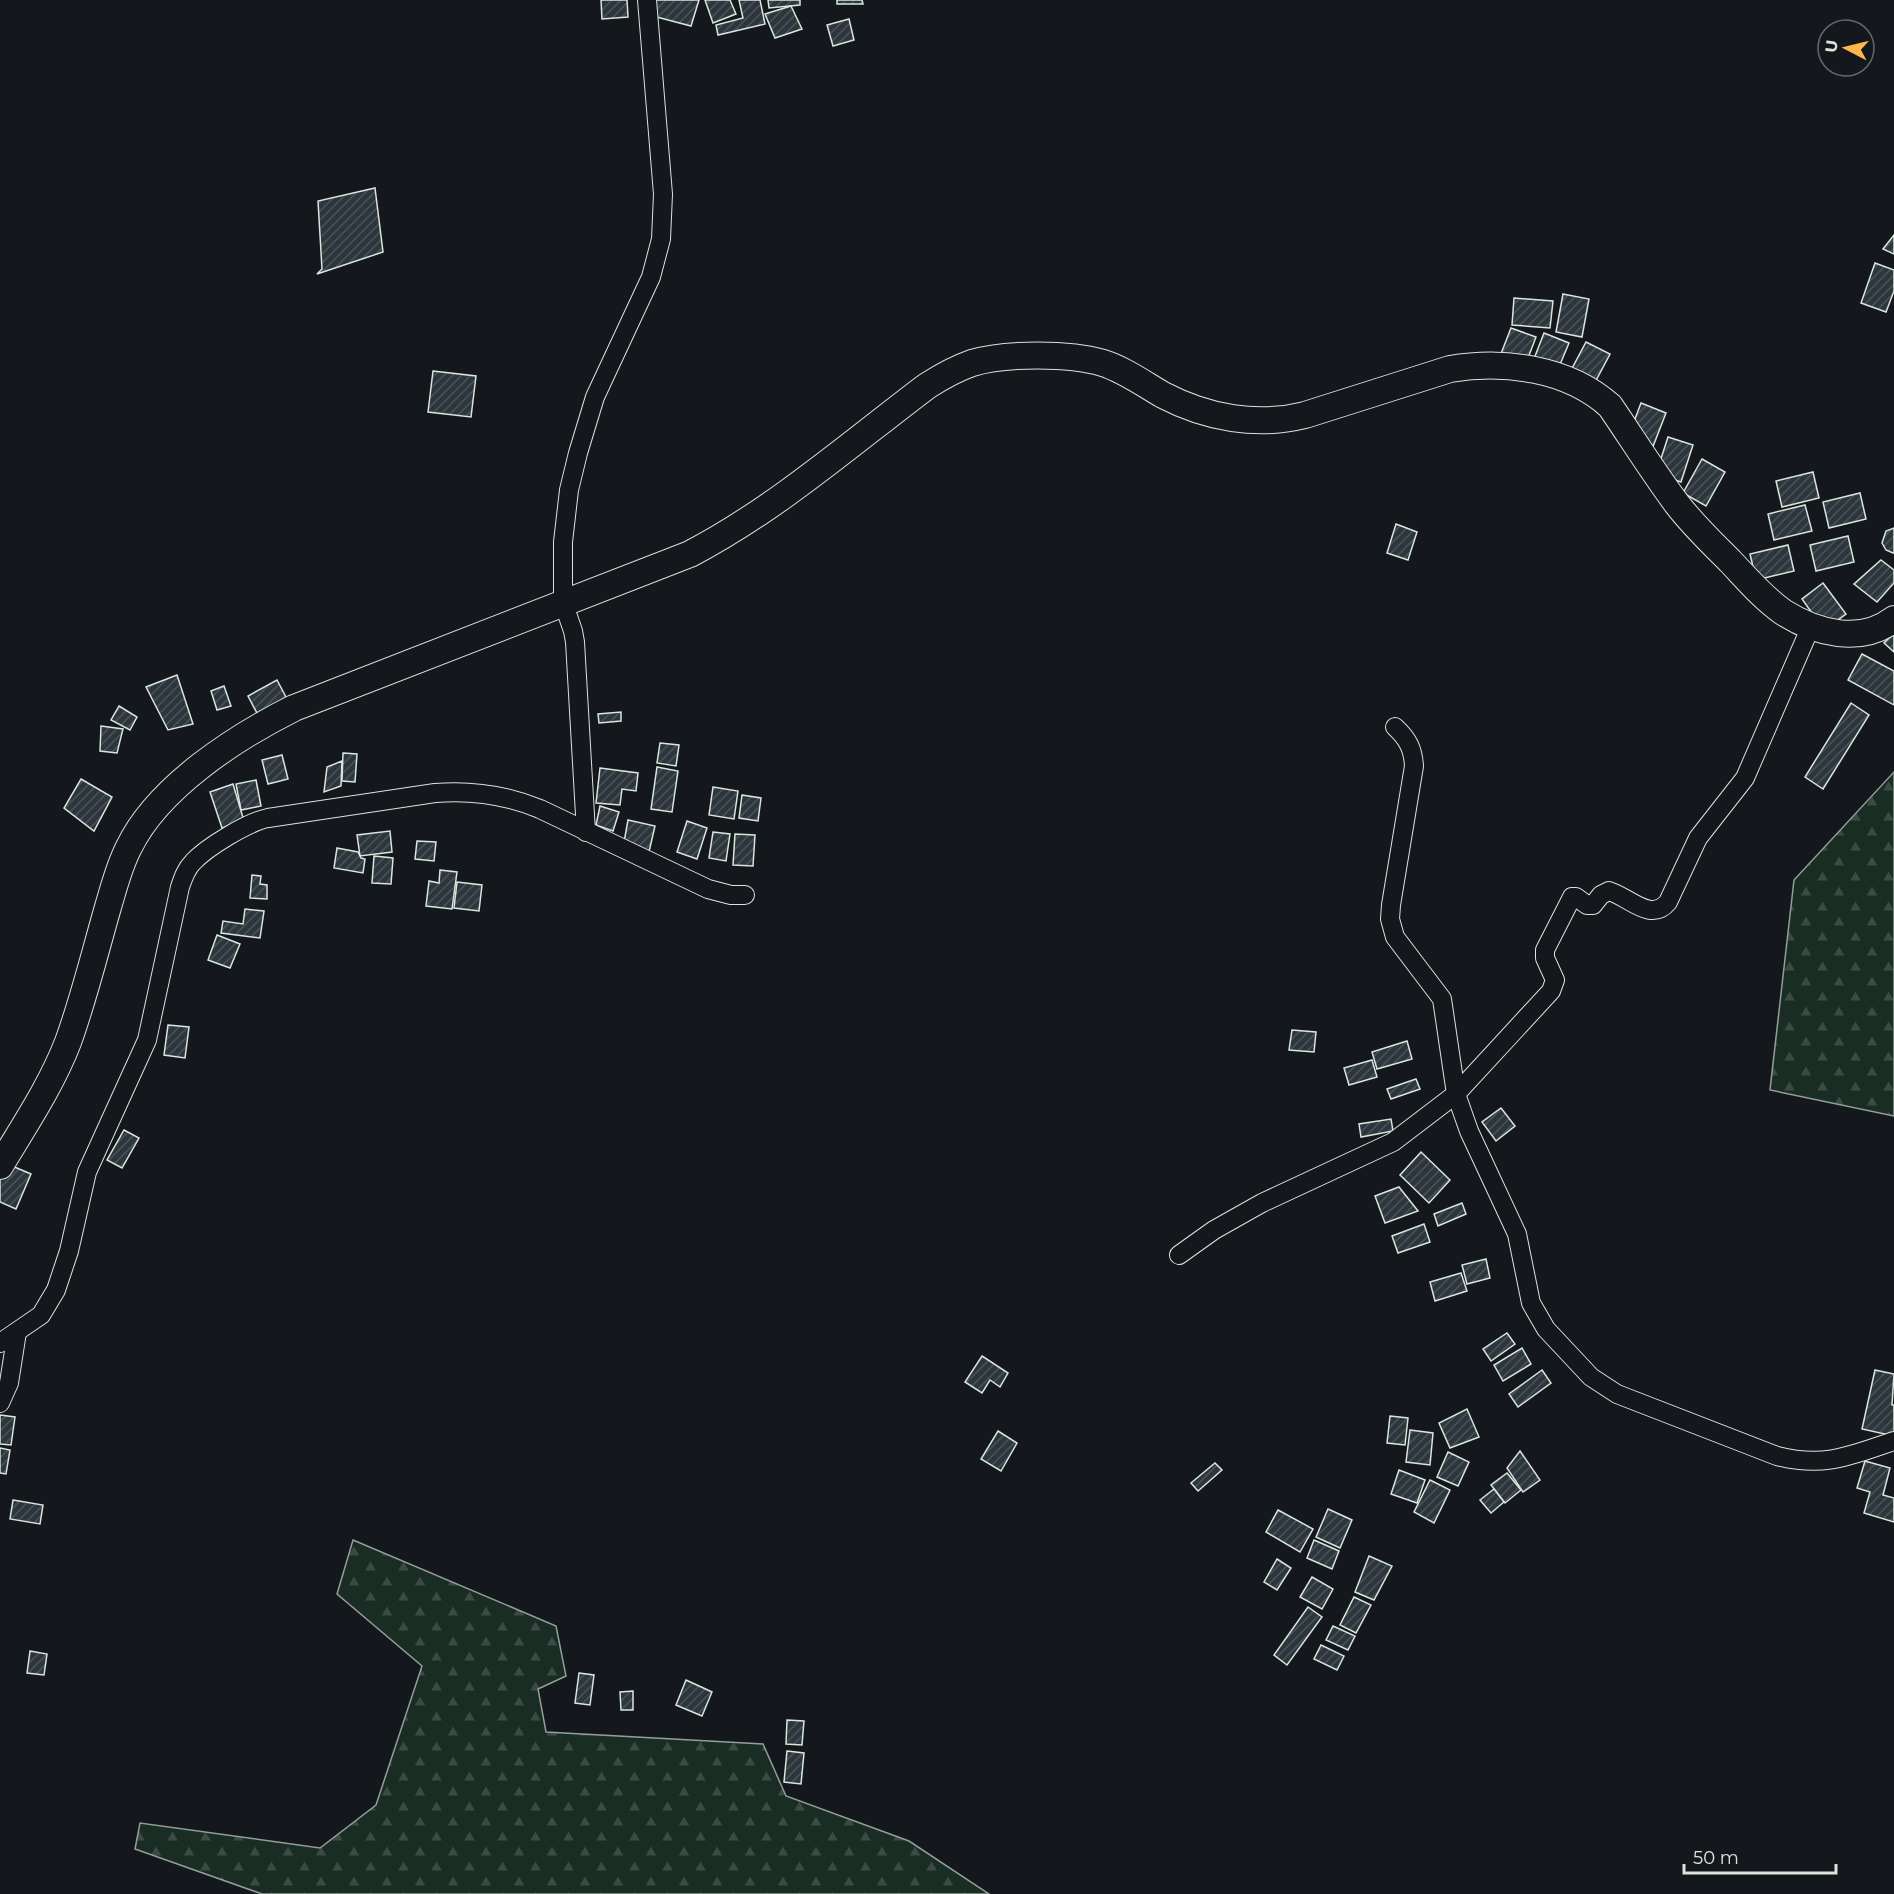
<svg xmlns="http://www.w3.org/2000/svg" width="1894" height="1894" font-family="Montserrat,sans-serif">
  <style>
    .forest { fill: url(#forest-firs); stroke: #939e99; stroke-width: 1.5 }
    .building { fill: url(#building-hatch); stroke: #d8e6dc; stroke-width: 1.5 }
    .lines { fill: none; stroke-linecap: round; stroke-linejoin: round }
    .street-casing { stroke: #d8e6dc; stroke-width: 20 }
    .secondary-casing { stroke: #d8e6dc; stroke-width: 28 }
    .street { stroke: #14181c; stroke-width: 18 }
    .secondary { stroke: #14181c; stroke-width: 26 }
  </style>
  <defs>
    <pattern id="forest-firs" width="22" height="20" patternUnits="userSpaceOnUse" patternTransform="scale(1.5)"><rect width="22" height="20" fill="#1a2d24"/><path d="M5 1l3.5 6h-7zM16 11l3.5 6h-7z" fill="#3b4b43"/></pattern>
    <pattern id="building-hatch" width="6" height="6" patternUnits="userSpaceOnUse" patternTransform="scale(1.5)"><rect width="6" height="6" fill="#2c363c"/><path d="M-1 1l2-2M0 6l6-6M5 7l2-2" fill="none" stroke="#4a5358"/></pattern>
  </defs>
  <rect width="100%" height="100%" fill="#14181c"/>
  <g class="forest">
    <polygon points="1894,772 1894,1116 1770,1090 1794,880"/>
    <polygon points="353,1540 556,1626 566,1676 538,1689 546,1732 763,1744 786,1796 909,1841 989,1894 262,1894 135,1849 140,1823 320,1848 376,1805 422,1666 337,1594"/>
  </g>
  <g class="building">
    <polygon points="601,0 627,0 628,17 602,19"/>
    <polygon points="653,0 699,0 691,26 649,15"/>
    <polygon points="705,0 730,0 736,14 713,23"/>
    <polygon points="739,0 760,0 765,24 718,35 716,25 743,18"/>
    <polygon points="768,0 800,0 800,5 769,8"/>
    <polygon points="837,0 862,0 863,4 837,4"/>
    <polygon points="791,6 802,29 775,38 765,14"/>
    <polygon points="849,19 854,40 833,46 827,25"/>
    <polygon points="375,188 383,252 317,274 322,269 318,201"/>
    <polygon points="1894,235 1894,254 1883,249"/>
    <polygon points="1875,263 1894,270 1894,291 1886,312 1861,303"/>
    <polygon points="1563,294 1589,299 1582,337 1556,332"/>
    <polygon points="1514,298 1553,301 1550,328 1512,325"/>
    <polygon points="1511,328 1536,337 1522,374 1497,364"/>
    <polygon points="1544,333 1569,343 1554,379 1530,369"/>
    <polygon points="1586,342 1610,354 1592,388 1568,376"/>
    <polygon points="433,371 476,376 471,417 428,412"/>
    <polygon points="1641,403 1666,413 1652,449 1627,440"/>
    <polygon points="1668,437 1693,445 1681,482 1656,474"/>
    <polygon points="1702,459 1725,472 1706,506 1683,493"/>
    <polygon points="1813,472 1819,498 1782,507 1776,481"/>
    <polygon points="1860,493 1866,519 1829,528 1823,502"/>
    <polygon points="1805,505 1812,531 1774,540 1768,514"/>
    <polygon points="1396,524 1417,532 1408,560 1387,553"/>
    <polygon points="1894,528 1894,553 1893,553 1886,550 1882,543 1886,531"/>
    <polygon points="1848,536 1854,562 1816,571 1810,545"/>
    <polygon points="1788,545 1794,571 1756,580 1750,554"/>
    <polygon points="1881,560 1894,570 1894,583 1877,602 1854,584"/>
    <polygon points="1823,583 1846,614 1824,630 1802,599"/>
    <polygon points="1894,633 1894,652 1884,643"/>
    <polygon points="1862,654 1894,671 1894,705 1848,680"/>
    <polygon points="177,675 193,724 168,730 146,687"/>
    <polygon points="277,680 288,701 259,717 248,696"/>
    <polygon points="224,686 231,706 217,710 211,691"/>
    <polygon points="1851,703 1869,715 1823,789 1805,777"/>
    <polygon points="119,706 137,717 130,730 111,720"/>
    <polygon points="621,712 621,721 599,723 598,714"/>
    <polygon points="101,726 123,729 117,753 100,751"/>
    <polygon points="660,743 679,745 676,766 657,763"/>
    <polygon points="343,753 357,754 355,782 342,781"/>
    <polygon points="282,755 288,779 268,784 262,760"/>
    <polygon points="342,761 341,786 324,792 327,767"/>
    <polygon points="657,767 678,771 672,812 651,809"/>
    <polygon points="600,768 638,773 636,791 622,789 620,805 596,803"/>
    <polygon points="81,779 112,797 94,831 64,808"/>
    <polygon points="256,780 261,806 241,810 236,784"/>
    <polygon points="233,784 244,821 222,828 210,792"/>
    <polygon points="713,787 738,791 734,819 709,815"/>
    <polygon points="742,795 761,798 758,821 739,818"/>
    <polygon points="600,806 619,812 613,831 596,825"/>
    <polygon points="628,820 655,826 648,856 623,848"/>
    <polygon points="687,821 707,828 697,859 677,852"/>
    <polygon points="390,831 392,852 360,856 357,835"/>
    <polygon points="713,832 730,834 726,861 709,858"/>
    <polygon points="735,834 755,835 753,866 733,865"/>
    <polygon points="417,841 436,842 434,861 415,859"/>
    <polygon points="337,848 358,852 361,858 365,859 363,873 334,868"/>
    <polygon points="374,856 393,858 391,884 372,883"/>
    <polygon points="440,870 457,872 452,909 426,906 429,881 439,883"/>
    <polygon points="252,875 261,876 260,884 267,885 267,899 250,898"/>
    <polygon points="457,882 482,885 479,911 454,908"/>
    <polygon points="245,909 264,911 260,938 221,933 223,921 243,924"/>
    <polygon points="217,935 240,944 230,968 208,960"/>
    <polygon points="168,1025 189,1027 185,1058 164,1055"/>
    <polygon points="1292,1030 1316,1032 1314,1052 1289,1050"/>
    <polygon points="1407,1041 1412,1059 1377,1069 1372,1052"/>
    <polygon points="1372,1060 1377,1077 1349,1085 1344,1068"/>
    <polygon points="1416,1079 1420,1089 1391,1099 1387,1089"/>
    <polygon points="1501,1108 1515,1126 1496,1141 1482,1122"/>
    <polygon points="1391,1119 1393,1131 1361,1137 1359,1124"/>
    <polygon points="124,1130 139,1138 122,1168 107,1160"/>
    <polygon points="1421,1152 1450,1180 1429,1203 1400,1175"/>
    <polygon points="5,1163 31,1174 16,1209 0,1202 0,1174"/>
    <polygon points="1399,1187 1418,1211 1385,1223 1375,1196"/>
    <polygon points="1462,1203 1466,1214 1438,1226 1434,1214"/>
    <polygon points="1424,1224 1430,1242 1398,1253 1392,1236"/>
    <polygon points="1486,1259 1490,1278 1467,1284 1462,1265"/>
    <polygon points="1461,1273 1467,1291 1435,1301 1430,1282"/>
    <polygon points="1507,1333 1515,1344 1491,1361 1483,1349"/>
    <polygon points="1522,1348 1531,1364 1503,1381 1494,1365"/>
    <polygon points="982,1356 1008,1373 1000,1387 990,1380 982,1393 965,1382"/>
    <polygon points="1542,1370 1551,1383 1518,1407 1509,1394"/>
    <polygon points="1875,1370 1894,1374 1892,1405 1894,1405 1894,1436 1862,1429"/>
    <polygon points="1467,1409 1479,1437 1450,1448 1439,1423"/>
    <polygon points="0,1415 15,1417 11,1445 0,1444"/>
    <polygon points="1390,1416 1408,1418 1405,1445 1387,1443"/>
    <polygon points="1410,1430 1433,1433 1430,1465 1406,1462"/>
    <polygon points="998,1431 1017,1443 1001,1471 981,1459"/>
    <polygon points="0,1448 10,1450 6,1474 0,1473"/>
    <polygon points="1520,1451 1540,1480 1523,1492 1507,1468"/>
    <polygon points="1448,1452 1469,1462 1458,1486 1437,1477"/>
    <polygon points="1865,1461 1890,1468 1883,1495 1894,1498 1894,1522 1864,1513 1870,1492 1857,1488"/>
    <polygon points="1215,1463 1222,1470 1198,1491 1191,1483"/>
    <polygon points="1399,1470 1425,1480 1417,1503 1391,1494"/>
    <polygon points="1507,1473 1521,1490 1505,1503 1491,1485"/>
    <polygon points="1430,1480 1450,1490 1434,1523 1414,1512"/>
    <polygon points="1494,1489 1504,1502 1491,1513 1480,1500"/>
    <polygon points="13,1500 43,1505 40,1524 10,1519"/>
    <polygon points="1328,1509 1352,1520 1340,1548 1316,1537"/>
    <polygon points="1278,1510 1313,1529 1300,1552 1266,1532"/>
    <polygon points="1314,1540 1339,1551 1332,1569 1307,1558"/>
    <polygon points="1369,1556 1392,1566 1374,1600 1355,1592"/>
    <polygon points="1277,1559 1291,1568 1277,1590 1264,1582"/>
    <polygon points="1312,1577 1333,1589 1322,1609 1300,1597"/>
    <polygon points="1354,1597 1371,1605 1356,1633 1340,1625"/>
    <polygon points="1308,1607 1322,1617 1287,1665 1274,1655"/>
    <polygon points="1333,1626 1355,1636 1348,1650 1326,1640"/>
    <polygon points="1321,1645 1344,1656 1337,1670 1314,1659"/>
    <polygon points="30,1651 47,1654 44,1675 27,1673"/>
    <polygon points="579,1673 594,1675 590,1705 575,1703"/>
    <polygon points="686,1680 712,1692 702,1716 676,1705"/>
    <polygon points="633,1691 633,1710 621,1710 620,1692"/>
    <polygon points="787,1720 804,1721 802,1745 786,1744"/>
    <polygon points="787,1751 804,1753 801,1784 784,1782"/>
  </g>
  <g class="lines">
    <g class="street-casing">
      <g id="street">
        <path d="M1395,727C1408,739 1413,749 1414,766L1391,905L1390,919L1395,937L1442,999L1456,1094L1469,1131L1517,1234L1531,1303L1546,1329L1591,1377L1617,1394L1777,1456C1825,1468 1849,1456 1894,1441"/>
        <polyline points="586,832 575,642 573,631 563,602 563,542 569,490 578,453 595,397 651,277 661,239 663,194 647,0"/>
        <path d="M1179,1255L1214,1230L1262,1203L1393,1142L1456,1094L1551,991L1555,980L1545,958V950L1572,897H1576L1587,905H1593L1601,895L1609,891C1629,897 1651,923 1668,902L1698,838L1745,778L1811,626"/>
        <path d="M0,1343L41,1315L56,1290L69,1251L87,1172L147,1040L180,887C183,878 186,869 193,862C207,847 248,822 268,818L435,793C471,790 506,795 540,809L708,889L731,895H745"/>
        <polyline points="0,1403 9,1383 17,1332"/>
      </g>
    </g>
    <g class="secondary-casing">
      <path id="secondary" d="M0,1166C24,1126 51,1086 68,1042C84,998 95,952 108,907C114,887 119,866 129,847C158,787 236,737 294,708L690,554C776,509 850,444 927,386C941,377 955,369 972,363C1005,353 1070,353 1103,363C1125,370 1144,384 1163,395C1207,418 1257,427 1305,415L1450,369C1504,360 1568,368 1610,406C1632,438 1653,472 1677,504C1693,525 1712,543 1730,561C1747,579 1763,598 1783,612C1816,633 1861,645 1894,619"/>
    </g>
    <use href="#street" class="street"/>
    <use href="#secondary" class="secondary"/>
  </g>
  <g transform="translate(1846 48) rotate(277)"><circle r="28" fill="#14181c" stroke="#626a69" stroke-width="1.5"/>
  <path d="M0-4.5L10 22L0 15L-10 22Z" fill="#ffb74d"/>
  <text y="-9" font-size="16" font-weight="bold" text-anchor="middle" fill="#d8e6dc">U</text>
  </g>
  <path d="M1684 1864v9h152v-9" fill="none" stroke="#d8e6dc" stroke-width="3"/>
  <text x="1693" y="1864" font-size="18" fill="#d8e6dc" stroke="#14181c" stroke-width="4.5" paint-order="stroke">50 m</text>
</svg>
